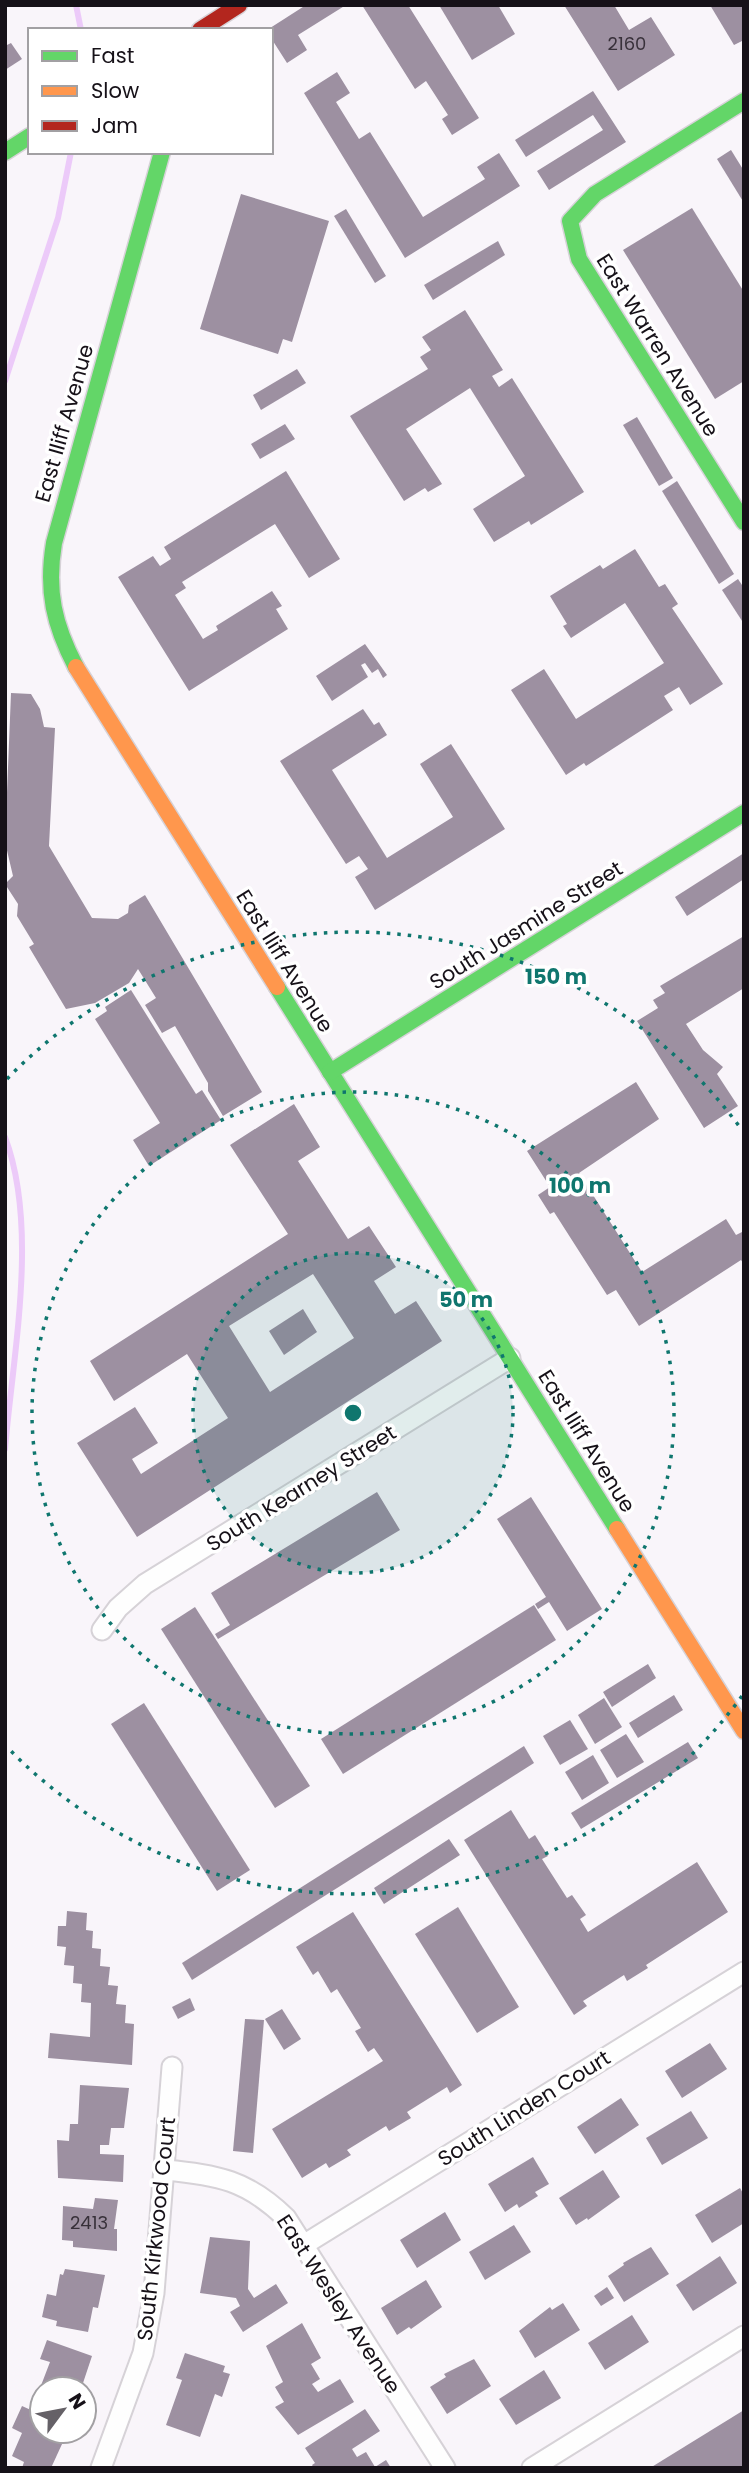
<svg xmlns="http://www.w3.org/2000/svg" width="749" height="2473" font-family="Poppins,sans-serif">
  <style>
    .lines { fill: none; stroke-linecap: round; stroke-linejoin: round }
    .stream { stroke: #eccaf9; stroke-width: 6 }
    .building { fill: #9d90a1; fill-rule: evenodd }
    .street-casing { stroke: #d6d2d7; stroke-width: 23 }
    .fast-casing { stroke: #d6d2d7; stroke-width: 19 }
    .slow-casing { stroke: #d6d2d7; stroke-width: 19 }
    .jam-casing { stroke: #d6d2d7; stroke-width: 19 }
    .street { stroke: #fefefe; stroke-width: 19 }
    .fast { stroke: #63d668; stroke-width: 16 }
    .slow { stroke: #ff974d; stroke-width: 16 }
    .jam { stroke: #b3261e; stroke-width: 16 }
    .ring { fill: none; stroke: #0f766e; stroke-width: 3.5; stroke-dasharray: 3.5 7 }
    .labels { text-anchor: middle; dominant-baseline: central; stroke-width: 7; stroke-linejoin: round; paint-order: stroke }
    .number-label { font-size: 18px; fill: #38313a }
    .street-label { font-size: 21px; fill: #161118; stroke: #fff }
    .centre { fill: #0f766e; stroke: #fff; stroke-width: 3.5 }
    .ring-label { font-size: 21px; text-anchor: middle; font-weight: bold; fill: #0f766e; stroke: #fff; stroke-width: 7; stroke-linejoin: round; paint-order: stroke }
  </style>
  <rect width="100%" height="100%" fill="#f9f5fa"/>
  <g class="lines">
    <g class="stream">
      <polyline points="76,5 81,30"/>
      <polyline points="5,381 58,218 71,152"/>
      <path d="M5,1137C39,1228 13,1353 5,1449"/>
    </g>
  </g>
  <g class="building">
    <polygon points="306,5 346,5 298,35 307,50 287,63 271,38 271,30 267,30"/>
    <polygon points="362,5 408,5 479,118 452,135 442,119 448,115 426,81 415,89"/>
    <polygon points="439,5 498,5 515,34 472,60"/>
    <polygon points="564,5 614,5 629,30 651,17 675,55 618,91"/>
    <polygon points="710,5 744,5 744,40 734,45"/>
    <polygon points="11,43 22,59 5,70 5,46"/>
    <polygon points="337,72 350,93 336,102 359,139 370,132 423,217 485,179 477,167 499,153 520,186 405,258 304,93"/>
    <polygon points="593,91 626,142 549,190 537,171 603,130 593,115 526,157 515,140"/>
    <polygon points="731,150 744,171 744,203 717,159"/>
    <polygon points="241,194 329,221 292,342 283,339 278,354 200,329"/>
    <polygon points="692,208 744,292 744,381 715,399 623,250"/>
    <polygon points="346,209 386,276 375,283 334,216"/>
    <polygon points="498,241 505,255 433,300 424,285"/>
    <polygon points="465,310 503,370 492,376 499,387 512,378 584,492 531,525 529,521 494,542 473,509 525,476 470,388 406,429 442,484 428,492 425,488 404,501 350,416 428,369 420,357 431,350 422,337"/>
    <polygon points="297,369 306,383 261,410 253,395"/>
    <polygon points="637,417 673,478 659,486 623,425"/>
    <polygon points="285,424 295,439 260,459 251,444"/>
    <polygon points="286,471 340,559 309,578 275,524 182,582 186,588 175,595 203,639 218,630 216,626 272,591 282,606 276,609 288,629 189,691 118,577 153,556 160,566 171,559 164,547"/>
    <polygon points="677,481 734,574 719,584 662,491"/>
    <polygon points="635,549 659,587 665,584 678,604 672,608 723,684 690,705 679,687 664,696 673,710 586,766 584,763 566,775 511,690 544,669 576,719 664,663 625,603 571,638 563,626 567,624 550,596 600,565 603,569"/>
    <polygon points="738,579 744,588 744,624 722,590"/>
    <polygon points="365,644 387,675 383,678 378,669 372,673 365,663 361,665 368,677 332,701 316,676"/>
    <polygon points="11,693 31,694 40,709 44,727 55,728 49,846 92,918 118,919 128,913 129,905 145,895 262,1092 223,1116 208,1091 208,1083 175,1026 162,1033 145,1005 156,998 138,969 129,983 95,1003 66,1009 29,947 34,944 17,916 18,904 5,884 13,876 5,842"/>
    <polygon points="363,709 374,725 379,722 387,735 332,770 387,858 453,817 420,764 451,744 505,829 375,910 355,877 368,869 359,856 346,864 280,761"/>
    <polygon points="744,853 744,879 687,916 675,897"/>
    <polygon points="744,936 744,988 686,1024 703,1050 723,1067 717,1074 738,1106 704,1128 637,1021 658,1008 653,1000 665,993 660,986"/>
    <polygon points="131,990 196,1094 202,1090 221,1120 149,1166 133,1140 160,1123 95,1019 107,1011 105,1007"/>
    <polygon points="636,1082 659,1119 579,1173 642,1272 726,1219 736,1235 744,1231 744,1264 741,1260 639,1326 616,1290 607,1295 554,1212 550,1214 538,1195 550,1187 527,1151"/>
    <path d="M294,1104L320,1147L298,1161L348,1239L369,1226L396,1267L374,1281L395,1314L416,1301L442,1341L137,1537L77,1443L135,1407L158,1443L132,1459L141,1474L228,1418L187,1354L114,1401L90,1361L288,1234L230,1145ZM313,1274L354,1338L270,1392L229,1326Z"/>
    <polygon points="303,1309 317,1332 284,1355 269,1331"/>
    <polygon points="377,1492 400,1530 218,1639 215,1634 230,1625 211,1593"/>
    <polygon points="531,1497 602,1609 567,1631 549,1602 538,1609 535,1604 546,1597 497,1519"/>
    <polygon points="534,1605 556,1640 343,1774 321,1739"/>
    <polygon points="195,1607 310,1786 275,1808 161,1629"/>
    <polygon points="648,1664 656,1678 612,1707 603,1692"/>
    <polygon points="674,1695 683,1710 638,1738 629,1723"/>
    <polygon points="604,1698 622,1727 595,1744 578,1715"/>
    <polygon points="144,1703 250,1870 217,1891 111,1724"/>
    <polygon points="570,1720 588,1749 560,1765 543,1736"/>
    <polygon points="626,1734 644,1762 617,1778 600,1750"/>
    <polygon points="688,1742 698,1758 581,1829 571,1813"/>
    <polygon points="524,1746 534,1763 192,1980 182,1963"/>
    <polygon points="593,1755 609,1783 582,1800 565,1772"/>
    <polygon points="511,1810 529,1839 535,1835 548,1856 542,1859 567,1898 572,1895 586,1915 580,1919 588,1932 697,1862 728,1912 646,1965 648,1968 627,1981 624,1975 583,2001 587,2006 574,2015 464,1840"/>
    <polygon points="449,1839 460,1855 384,1904 374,1888"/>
    <polygon points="458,1907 519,2007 477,2033 415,1934"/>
    <polygon points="67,1911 87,1913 86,1930 93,1931 92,1948 101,1949 100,1966 110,1967 108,1985 118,1986 116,2004 126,2005 125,2023 134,2024 132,2065 48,2058 50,2033 90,2037 91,2003 81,2002 82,1984 73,1983 74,1966 64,1965 66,1947 57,1946 58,1926 66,1926"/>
    <polygon points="353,1912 462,2085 450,2093 447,2087 407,2112 411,2118 389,2131 386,2126 347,2150 351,2155 329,2168 326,2163 302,2178 272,2129 383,2061 374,2048 368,2052 355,2031 361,2028 337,1989 331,1993 318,1971 313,1975 296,1947"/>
    <polygon points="190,1998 195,2010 178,2019 172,2007"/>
    <polygon points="282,2009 301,2039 284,2050 265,2019"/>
    <polygon points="245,2019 264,2020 253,2153 233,2151"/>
    <polygon points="710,2043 727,2069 682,2098 665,2071"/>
    <polygon points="80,2085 129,2088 124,2128 111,2128 109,2145 100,2145 100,2154 124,2155 123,2182 58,2178 57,2140 69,2141 70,2124 78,2124"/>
    <polygon points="621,2098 639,2125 595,2154 577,2127"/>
    <polygon points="691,2111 708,2138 662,2165 646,2138"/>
    <polygon points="533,2157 549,2184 535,2192 538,2196 519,2208 517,2204 505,2212 488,2184"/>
    <polygon points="603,2170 620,2197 588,2220 587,2218 576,2225 559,2198"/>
    <polygon points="740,2188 744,2195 744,2223 712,2243 695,2215"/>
    <polygon points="95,2198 118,2200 114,2229 117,2229 117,2251 73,2247 73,2241 62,2240 63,2206 93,2209"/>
    <polygon points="445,2212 461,2240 417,2268 400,2240"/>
    <polygon points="514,2225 531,2252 485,2280 469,2252"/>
    <polygon points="210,2237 250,2241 248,2289 254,2298 276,2284 288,2303 243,2332 230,2312 240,2306 236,2298 200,2293"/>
    <polygon points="651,2247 669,2274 624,2302 608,2276 624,2265 623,2263"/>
    <polygon points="720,2256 737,2283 693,2311 676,2285"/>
    <polygon points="65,2269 105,2275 98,2308 93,2307 88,2332 56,2326 57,2321 42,2317 47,2294 56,2296 60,2274 63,2275"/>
    <polygon points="426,2280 442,2307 411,2329 409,2327 397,2335 381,2308"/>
    <polygon points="607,2287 614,2298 601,2306 594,2296"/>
    <polygon points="563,2303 580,2330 535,2358 519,2331 550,2307 552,2310"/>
    <polygon points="632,2315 649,2342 605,2370 588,2343"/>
    <polygon points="302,2323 321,2358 311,2364 320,2379 312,2384 318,2392 340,2379 354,2402 298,2435 275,2407 284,2402 275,2387 283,2382 266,2346"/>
    <polygon points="47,2340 92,2356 81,2389 42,2389 42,2398 37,2396 50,2362 40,2359"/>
    <polygon points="185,2353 225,2366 223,2372 230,2374 222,2397 215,2394 200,2437 166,2425 182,2380 176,2378"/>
    <polygon points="474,2359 491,2386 447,2414 430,2387 446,2377 444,2374"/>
    <polygon points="544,2370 561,2398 516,2425 499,2399"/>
    <polygon points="22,2406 42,2415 42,2431 68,2431 51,2468 22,2468 24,2462 12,2456 22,2433 12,2428"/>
    <polygon points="365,2409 380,2431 352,2449 357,2457 366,2452 375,2467 386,2460 391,2468 314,2468 312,2465 315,2463 305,2448"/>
    <polygon points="744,2410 744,2468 650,2468"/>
  </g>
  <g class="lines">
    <g class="street-casing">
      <g id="street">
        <polyline points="102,1630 118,1608 145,1584 510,1358"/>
        <path d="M165,2170C218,2175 247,2180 286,2218L445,2468"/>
        <polyline points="305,2244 744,1972"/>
        <polyline points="101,2468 143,2353 154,2293 172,2067"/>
        <polyline points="532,2468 744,2336"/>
      </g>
    </g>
    <g class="fast-casing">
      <g id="fast">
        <polyline points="744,101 595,194 570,221 579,259 744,522"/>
        <polyline points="5,152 30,136"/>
        <path d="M76,667C54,625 46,591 54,543L162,152"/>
        <polyline points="277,987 617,1529"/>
        <polyline points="330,1072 744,813"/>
      </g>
    </g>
    <g class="slow-casing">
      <g id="slow">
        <polyline points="76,667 277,987"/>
        <polyline points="617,1529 744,1731"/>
      </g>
    </g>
    <g class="jam-casing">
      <polyline id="jam" points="200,30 239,5"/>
    </g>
    <use href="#street" class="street"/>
    <use href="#fast" class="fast"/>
    <use href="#slow" class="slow"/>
    <use href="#jam" class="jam"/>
  </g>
  <circle cx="353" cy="1413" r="160" fill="#0f766e" fill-opacity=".12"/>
  <g class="ring">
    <circle cx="353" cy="1413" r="160"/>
    <circle cx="353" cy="1413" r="321"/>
    <path d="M742 1696A481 481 0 0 1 7 1747M7 1079A481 481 0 0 1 742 1130"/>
  </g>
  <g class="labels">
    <g class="number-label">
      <text x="627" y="43">2160</text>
      <text x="89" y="2222">2413</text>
    </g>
    <g class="street-label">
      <text transform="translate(658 345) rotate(58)">East Warren Avenue</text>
      <text transform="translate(64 423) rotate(-74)">East Iliff Avenue</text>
      <text transform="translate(526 925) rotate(-32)">South Jasmine Street</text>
      <text transform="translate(285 961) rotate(58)">East Iliff Avenue</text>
      <text transform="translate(587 1441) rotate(58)">East Iliff Avenue</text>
      <text transform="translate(301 1488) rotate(-32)">South Kearney Street</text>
      <text transform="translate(524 2108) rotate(-32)">South Linden Court</text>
      <text transform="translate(156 2229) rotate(-84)">South Kirkwood Court</text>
      <text transform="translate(339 2304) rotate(57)">East Wesley Avenue</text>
    </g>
  </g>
  <circle cx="353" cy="1413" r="10" class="centre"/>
  <g class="ring-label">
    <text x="556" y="984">150 m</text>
    <text x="580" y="1193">100 m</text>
    <text x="466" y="1307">50 m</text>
  </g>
  <rect width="749" height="2473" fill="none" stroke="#161118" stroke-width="14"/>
  <rect x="28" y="28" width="245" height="126" fill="#ffffff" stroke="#a2a0a3" stroke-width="2"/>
  <rect x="42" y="51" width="35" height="10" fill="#63d668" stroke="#a2a0a3" stroke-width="2"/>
  <text x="91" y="63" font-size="21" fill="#161118">Fast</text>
  <rect x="42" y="86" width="35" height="10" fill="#ff974d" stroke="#a2a0a3" stroke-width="2"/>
  <text x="91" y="98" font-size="21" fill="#161118">Slow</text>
  <rect x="42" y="121" width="35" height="10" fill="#b3261e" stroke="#a2a0a3" stroke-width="2"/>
  <text x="91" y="133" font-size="21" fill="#161118">Jam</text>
  <g transform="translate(63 2410) rotate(58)"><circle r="33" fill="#ffffff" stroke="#a2a0a3" stroke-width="2"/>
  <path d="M0-5L12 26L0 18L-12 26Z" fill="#656167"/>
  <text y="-10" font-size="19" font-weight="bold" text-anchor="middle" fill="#161118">N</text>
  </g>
</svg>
